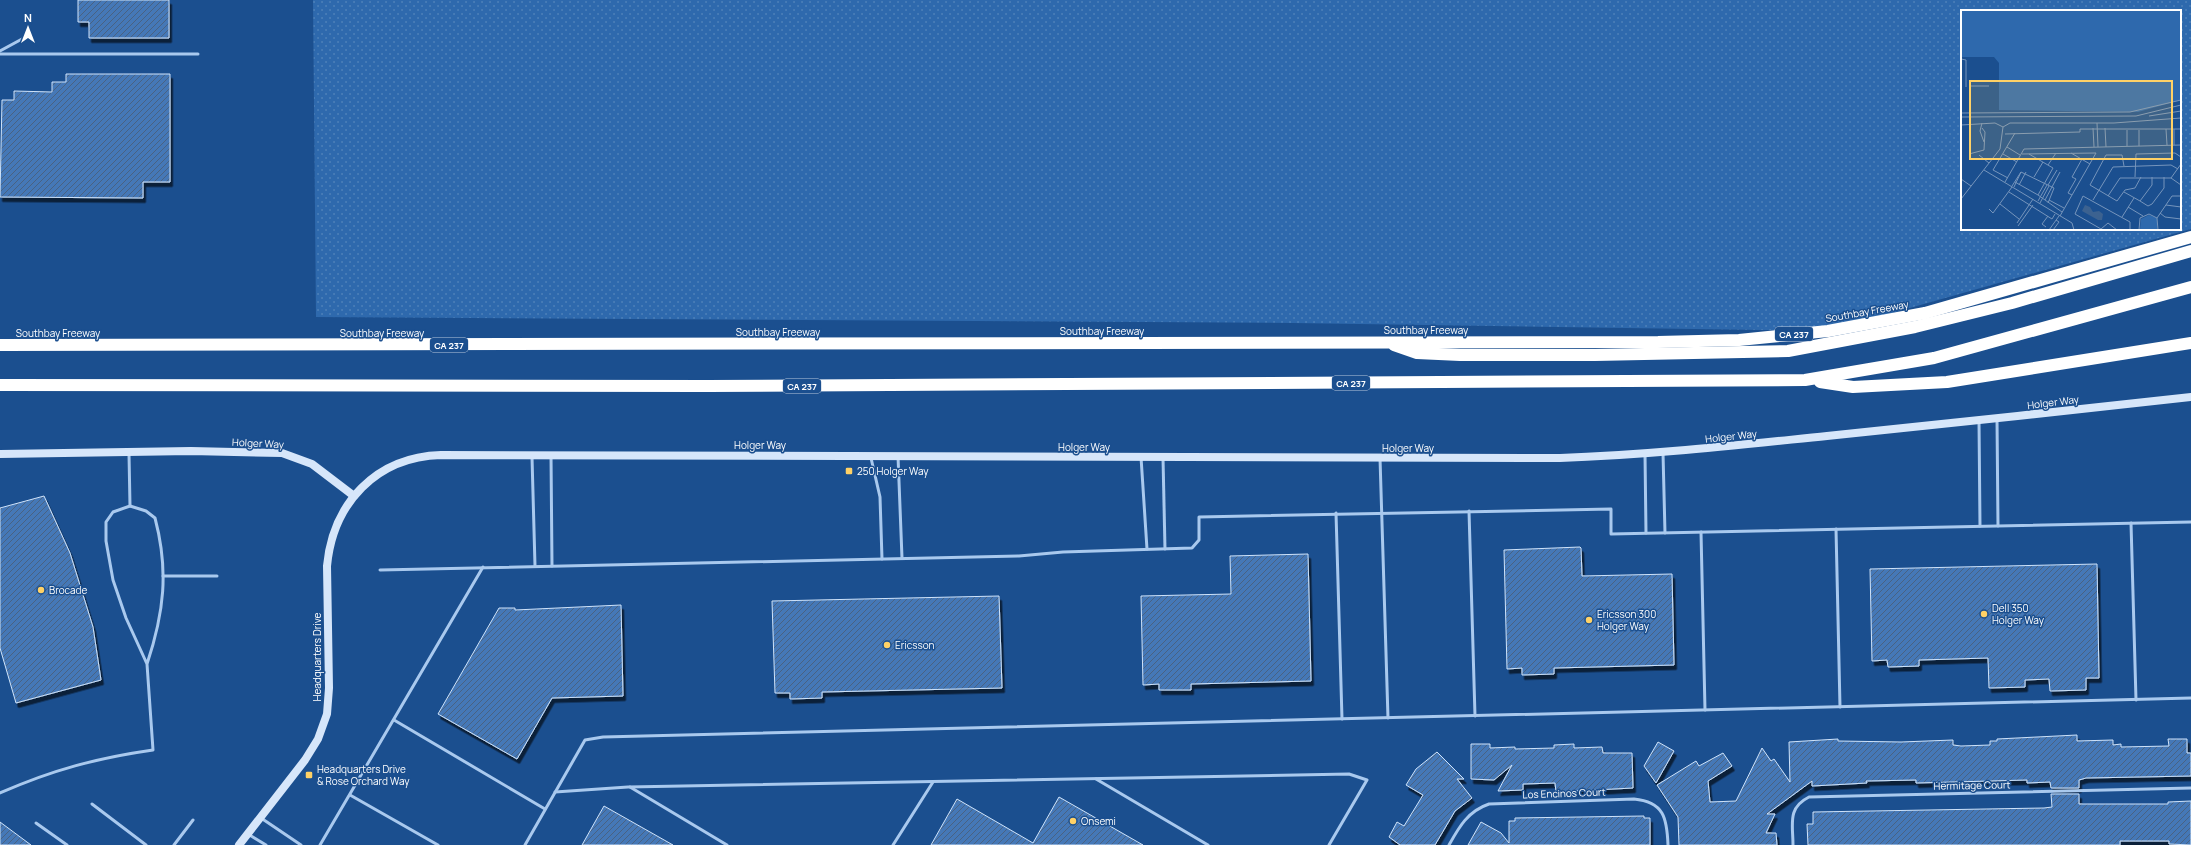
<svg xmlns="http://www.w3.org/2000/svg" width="2191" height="845" font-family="Manrope,sans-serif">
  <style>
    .grass { fill: url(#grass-dots); fill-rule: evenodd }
    .building { fill: url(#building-hatch); stroke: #cfe3fa; filter: url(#shadow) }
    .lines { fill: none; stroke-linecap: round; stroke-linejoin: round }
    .lane { stroke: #a9c9ee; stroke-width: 3 }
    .secondary { stroke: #d6e6fa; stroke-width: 8 }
    .highway { stroke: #fff; stroke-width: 12 }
    .poi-dot { fill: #ffd166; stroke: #1b4f8f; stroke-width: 1.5 }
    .labels { text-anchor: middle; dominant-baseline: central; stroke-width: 3; stroke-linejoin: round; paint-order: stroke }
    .shield { fill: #1b4f8f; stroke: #bbcadd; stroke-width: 1 }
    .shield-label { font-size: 9px; font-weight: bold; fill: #fff }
    .street-label { font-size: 10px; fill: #fff; stroke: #1b4f8f }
    .poi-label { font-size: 10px; fill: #fff; stroke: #1b4f8f; text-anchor: start }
    .inset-road { fill: none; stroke: #7695bc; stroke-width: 1 }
    .view { fill: #ffd166; fill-opacity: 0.15; stroke: #ffd166; stroke-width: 2 }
    .inset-edge { fill: none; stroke: #fff; stroke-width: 2 }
  </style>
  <defs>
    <pattern id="grass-dots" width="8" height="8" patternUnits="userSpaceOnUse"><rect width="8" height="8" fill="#2e69ad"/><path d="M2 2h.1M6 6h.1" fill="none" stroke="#4d80b9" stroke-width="1.8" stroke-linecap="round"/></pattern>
    <pattern id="building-hatch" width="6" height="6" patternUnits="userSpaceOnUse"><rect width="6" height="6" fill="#4478b7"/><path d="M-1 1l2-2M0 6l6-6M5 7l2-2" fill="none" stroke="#486282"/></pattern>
    <filter id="shadow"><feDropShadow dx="2.5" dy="4.5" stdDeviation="0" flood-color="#0009"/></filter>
  </defs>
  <rect width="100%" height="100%" fill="#1b4f8f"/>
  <path class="grass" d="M313,0H2191V229L1828,331L1293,323L316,317ZM1962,11H2180V229H1962Z"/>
  <g class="building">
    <polygon points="78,0 169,0 169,38 89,38 89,22 78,22"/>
    <polygon points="66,74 170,74 170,182 143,182 143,198 0,197 2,100 14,100 14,91 52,92 52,82 66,82"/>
    <polygon points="44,496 70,553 93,627 101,680 16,703 0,648 0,508"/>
    <polygon points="1580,547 1581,548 1582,576 1672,574 1674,665 1554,668 1554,674 1522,675 1522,668 1507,669 1504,550"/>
    <polygon points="1308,554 1311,681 1191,684 1191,690 1159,690 1159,684 1143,685 1141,596 1231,594 1230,556"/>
    <polygon points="2097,564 2099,678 2086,678 2086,690 2050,691 2049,679 2025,680 2025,687 1989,688 1988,658 1919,660 1919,666 1888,667 1887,660 1872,661 1870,569"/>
    <polygon points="999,596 1002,688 822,692 822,698 790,699 790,693 775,693 772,601"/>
    <polygon points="621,605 623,696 552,698 517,759 438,714 499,608 515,608 515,610"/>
    <polygon points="2077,735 2077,741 2113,740 2113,745 2121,744 2121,747 2169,746 2168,739 2187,739 2187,753 2191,753 2191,776 2086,778 2079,780 2079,788 2051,788 2050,782 2027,783 2027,780 1916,783 1916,780 1866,781 1867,783 1812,786 1812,781 1767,814 1775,814 1766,833 1776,833 1777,845 1679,845 1678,817 1657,785 1696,761 1699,766 1723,753 1732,766 1708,781 1710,802 1736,801 1762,748 1771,761 1774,759 1790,782 1789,742 1838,739 1838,741 1901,742 1953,740 1953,745 1961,746 1990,745 1990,741 1997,741 1997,739"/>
    <polygon points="1658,742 1674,751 1656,783 1644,766"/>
    <polygon points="1471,744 1490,744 1490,748 1515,747 1515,749 1554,748 1554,745 1574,744 1574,748 1602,747 1603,753 1632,753 1633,788 1556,792 1555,783 1523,784 1523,790 1498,791 1512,765 1494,780 1471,779"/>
    <polygon points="1437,752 1464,779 1457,779 1472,798 1455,811 1435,845 1400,845 1389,837 1397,822 1404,826 1423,795 1406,785 1416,769"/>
    <polygon points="2051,794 2079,794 2079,804 2168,804 2168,802 2191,801 2191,845 2169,844 2169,841 2120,841 2120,845 1808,845 1807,824 1813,824 1813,812 2044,808 2052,807"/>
    <polygon points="1059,797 1143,845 931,845 957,799 1033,843"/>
    <polygon points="604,806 673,845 582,845"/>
    <polygon points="1644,816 1644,818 1650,818 1650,845 1468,845 1481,822 1501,833 1509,843 1509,821 1515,821 1515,818"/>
    <polygon points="0,822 31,845 0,845"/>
  </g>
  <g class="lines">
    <g class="lane">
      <polyline points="0,51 22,39"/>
      <polyline points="0,54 198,54"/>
      <polyline points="1997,419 1998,526"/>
      <polyline points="1979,421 1980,526"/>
      <polyline points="1663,453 1665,533"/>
      <polyline points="129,454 130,506"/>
      <polyline points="1645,454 1646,533"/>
      <polyline points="551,455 552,566"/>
      <polyline points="898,456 902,558"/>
      <polyline points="532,457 535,566"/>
      <polyline points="1141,457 1147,549"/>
      <polyline points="871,458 880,497 882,559"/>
      <polyline points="1163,458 1165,549"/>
      <polyline points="1380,458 1388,718"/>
      <polyline points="1469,511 1475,716"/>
      <polyline points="1336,513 1342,719"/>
      <polyline points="2131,523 2136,700"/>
      <polyline points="1836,529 1840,707"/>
      <polyline points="1701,532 1705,710"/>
      <polyline points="380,570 1019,556 1063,552 1192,548 1199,540 1199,517 1611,509 1611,534 2191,522"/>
      <polyline points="163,576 217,576"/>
      <polyline points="394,720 545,809"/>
      <polyline points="1096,779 1208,845"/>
      <polyline points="630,787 727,845"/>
      <polyline points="555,792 628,787 1349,774 1367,780 1329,845"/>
      <path d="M0,793C52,770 97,758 153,750L147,664L126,618L113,580L106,541V522L113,512L130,506L146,511L155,518C169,571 164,613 147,664"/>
      <polyline points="350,795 438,845"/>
      <polyline points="92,804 146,845"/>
      <polyline points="261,818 301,845"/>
      <polyline points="36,823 67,845"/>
      <polyline points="248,834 266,845"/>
      <polyline points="174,845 193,820"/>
      <polyline points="320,845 483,567"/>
      <polyline points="525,845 585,740 603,737 2191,698"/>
      <polyline points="893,845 933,782"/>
      <path d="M1449,845C1459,827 1468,811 1489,804L1634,799C1664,802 1667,818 1668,845"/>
      <path d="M1793,845C1793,824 1787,808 1809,797L2191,788"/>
    </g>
    <g class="secondary">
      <polyline points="0,454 191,451 282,453 312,464 354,496"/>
      <path d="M239,845L305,760L318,739L327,714L329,688L327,566C333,503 376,457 441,455L1560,458C1650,455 1738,445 1827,436C1948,424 2070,410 2191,397"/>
    </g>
    <g class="highway">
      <polyline points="0,345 1658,342 1739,340 1828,331 1925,313 2191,237"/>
      <polyline points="1394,345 1417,353 1460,355 1595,355 1788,351 1915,327 2012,303 2191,251"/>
      <polyline points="1820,382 1853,387 1947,382 2191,343"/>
      <polyline points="0,385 708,386 1805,380 1934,358 2191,287"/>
    </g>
  </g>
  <g class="poi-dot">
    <rect x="845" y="467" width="8" height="8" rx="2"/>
    <circle cx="41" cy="590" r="4"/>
    <circle cx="1984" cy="614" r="4"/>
    <circle cx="1589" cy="620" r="4"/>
    <circle cx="887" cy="645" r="4"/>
    <rect x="305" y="771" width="8" height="8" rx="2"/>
    <circle cx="1073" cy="821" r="4"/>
  </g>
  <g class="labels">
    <g class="shield">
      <rect x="1775" y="327" width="38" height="14" rx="3"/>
      <rect x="430" y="338" width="38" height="14" rx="3"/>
      <rect x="1332" y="376" width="38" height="14" rx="3"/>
      <rect x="783" y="379" width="38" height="14" rx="3"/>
    </g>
    <g class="shield-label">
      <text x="1794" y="334">CA 237</text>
      <text x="449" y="345">CA 237</text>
      <text x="1351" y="383">CA 237</text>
      <text x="802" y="386">CA 237</text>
    </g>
    <g class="street-label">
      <text transform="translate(1867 311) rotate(-10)">Southbay Freeway</text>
      <text x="1426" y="330">Southbay Freeway</text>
      <text x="1102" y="331">Southbay Freeway</text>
      <text x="778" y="332">Southbay Freeway</text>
      <text x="58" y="333">Southbay Freeway</text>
      <text x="382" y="333">Southbay Freeway</text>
      <text transform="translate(2053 402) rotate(-7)">Holger Way</text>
      <text transform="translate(1731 436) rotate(-6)">Holger Way</text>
      <text transform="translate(258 443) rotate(3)">Holger Way</text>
      <text x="760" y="445">Holger Way</text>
      <text x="1084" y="447">Holger Way</text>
      <text x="1408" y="448">Holger Way</text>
      <text transform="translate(317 657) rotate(-90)">Headquarters Drive</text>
      <text transform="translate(1972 785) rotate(-1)">Hermitage Court</text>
      <text transform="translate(1564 793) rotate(-2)">Los Encinos Court</text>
    </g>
    <g class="poi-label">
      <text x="857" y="471">250 Holger Way</text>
      <text x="49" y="590">Brocade</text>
      <text x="1992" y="608">Dell 350<tspan x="1992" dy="12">Holger Way</tspan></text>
      <text x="1597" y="614">Ericsson 300<tspan x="1597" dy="12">Holger Way</tspan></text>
      <text x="895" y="645">Ericsson</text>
      <text x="317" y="769">Headquarters Drive<tspan x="317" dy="12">&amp; Rose Orchard Way</tspan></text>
      <text x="1081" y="821">Onsemi</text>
    </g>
  </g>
  <g transform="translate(1961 10)">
    <rect width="220" height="220" fill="#1b4f8f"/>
    <path d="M0,0H220V90L177,102L38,100V53L33,47H0Z" fill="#2e69ad"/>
    <path d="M188,205L196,208V220H179L180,209Z" fill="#2e69ad"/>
    <path d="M124,195L129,197L132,202L138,201L142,204L141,210H137L121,201Z" fill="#3c6290"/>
    <path class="inset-road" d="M0,49L5,50V77M9,76H28M0,103L169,102L220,90M188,106L220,101M0,107L175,106L220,95M21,113L19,121L23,132M136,113L137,137M0,115L34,113L42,117M42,117L49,113H153L220,108M132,118L133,137M144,118L145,137M205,119L206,135M213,119V135M166,120V136M178,120V136M44,124L119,122V119H220M46,137L59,145M110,143L129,154M8,144L23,140L24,122L21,118M42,144L56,152M61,144L135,143L99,206M68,144L92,158L77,185L84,190M18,145L28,153M87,155L95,143M163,156L161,145H145L129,175L156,191L164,180L174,178L180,167M23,160L111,213L113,220M60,162L93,178L87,193M99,162L84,190L101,202M73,167L82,152M174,167L175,144L214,143L220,147M47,168L32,160L54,123M210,168L220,175M0,169L10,176M44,172L63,139L220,135M54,172L77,185M58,175L65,162M87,175L96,160M51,176L60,162L53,177M48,182L91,209L94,204M163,182L179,191L191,175V167M111,185L107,183L115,169L111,167L121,149M147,186L159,168H210L220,154M0,189L39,139L42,117M88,190L103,198M132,190L152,157L210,155L217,159M77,191L86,175M179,191L187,196L191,194L203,178V167M79,193L88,176M39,194L58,209M205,195L220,197M167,197L182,206M28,199L32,203L51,177M199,203L204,207L220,209M161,207L173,188M196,208L211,186H220M56,213L72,189M57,216L72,195M85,217L81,214L87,206M88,220L98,206M92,220L98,212L95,210M156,220L147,213L140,219L114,204L122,186L169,212V220M178,220L179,208L188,204L196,208L197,220"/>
    <path class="view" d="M9,71H211V149H9Z"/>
    <rect width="220" height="220" class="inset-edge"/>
  </g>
  <g transform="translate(28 28)" stroke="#1b4f8f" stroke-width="3" paint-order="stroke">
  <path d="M0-3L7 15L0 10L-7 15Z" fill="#ffffff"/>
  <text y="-6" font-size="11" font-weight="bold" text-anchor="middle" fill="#ffffff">N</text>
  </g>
</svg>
